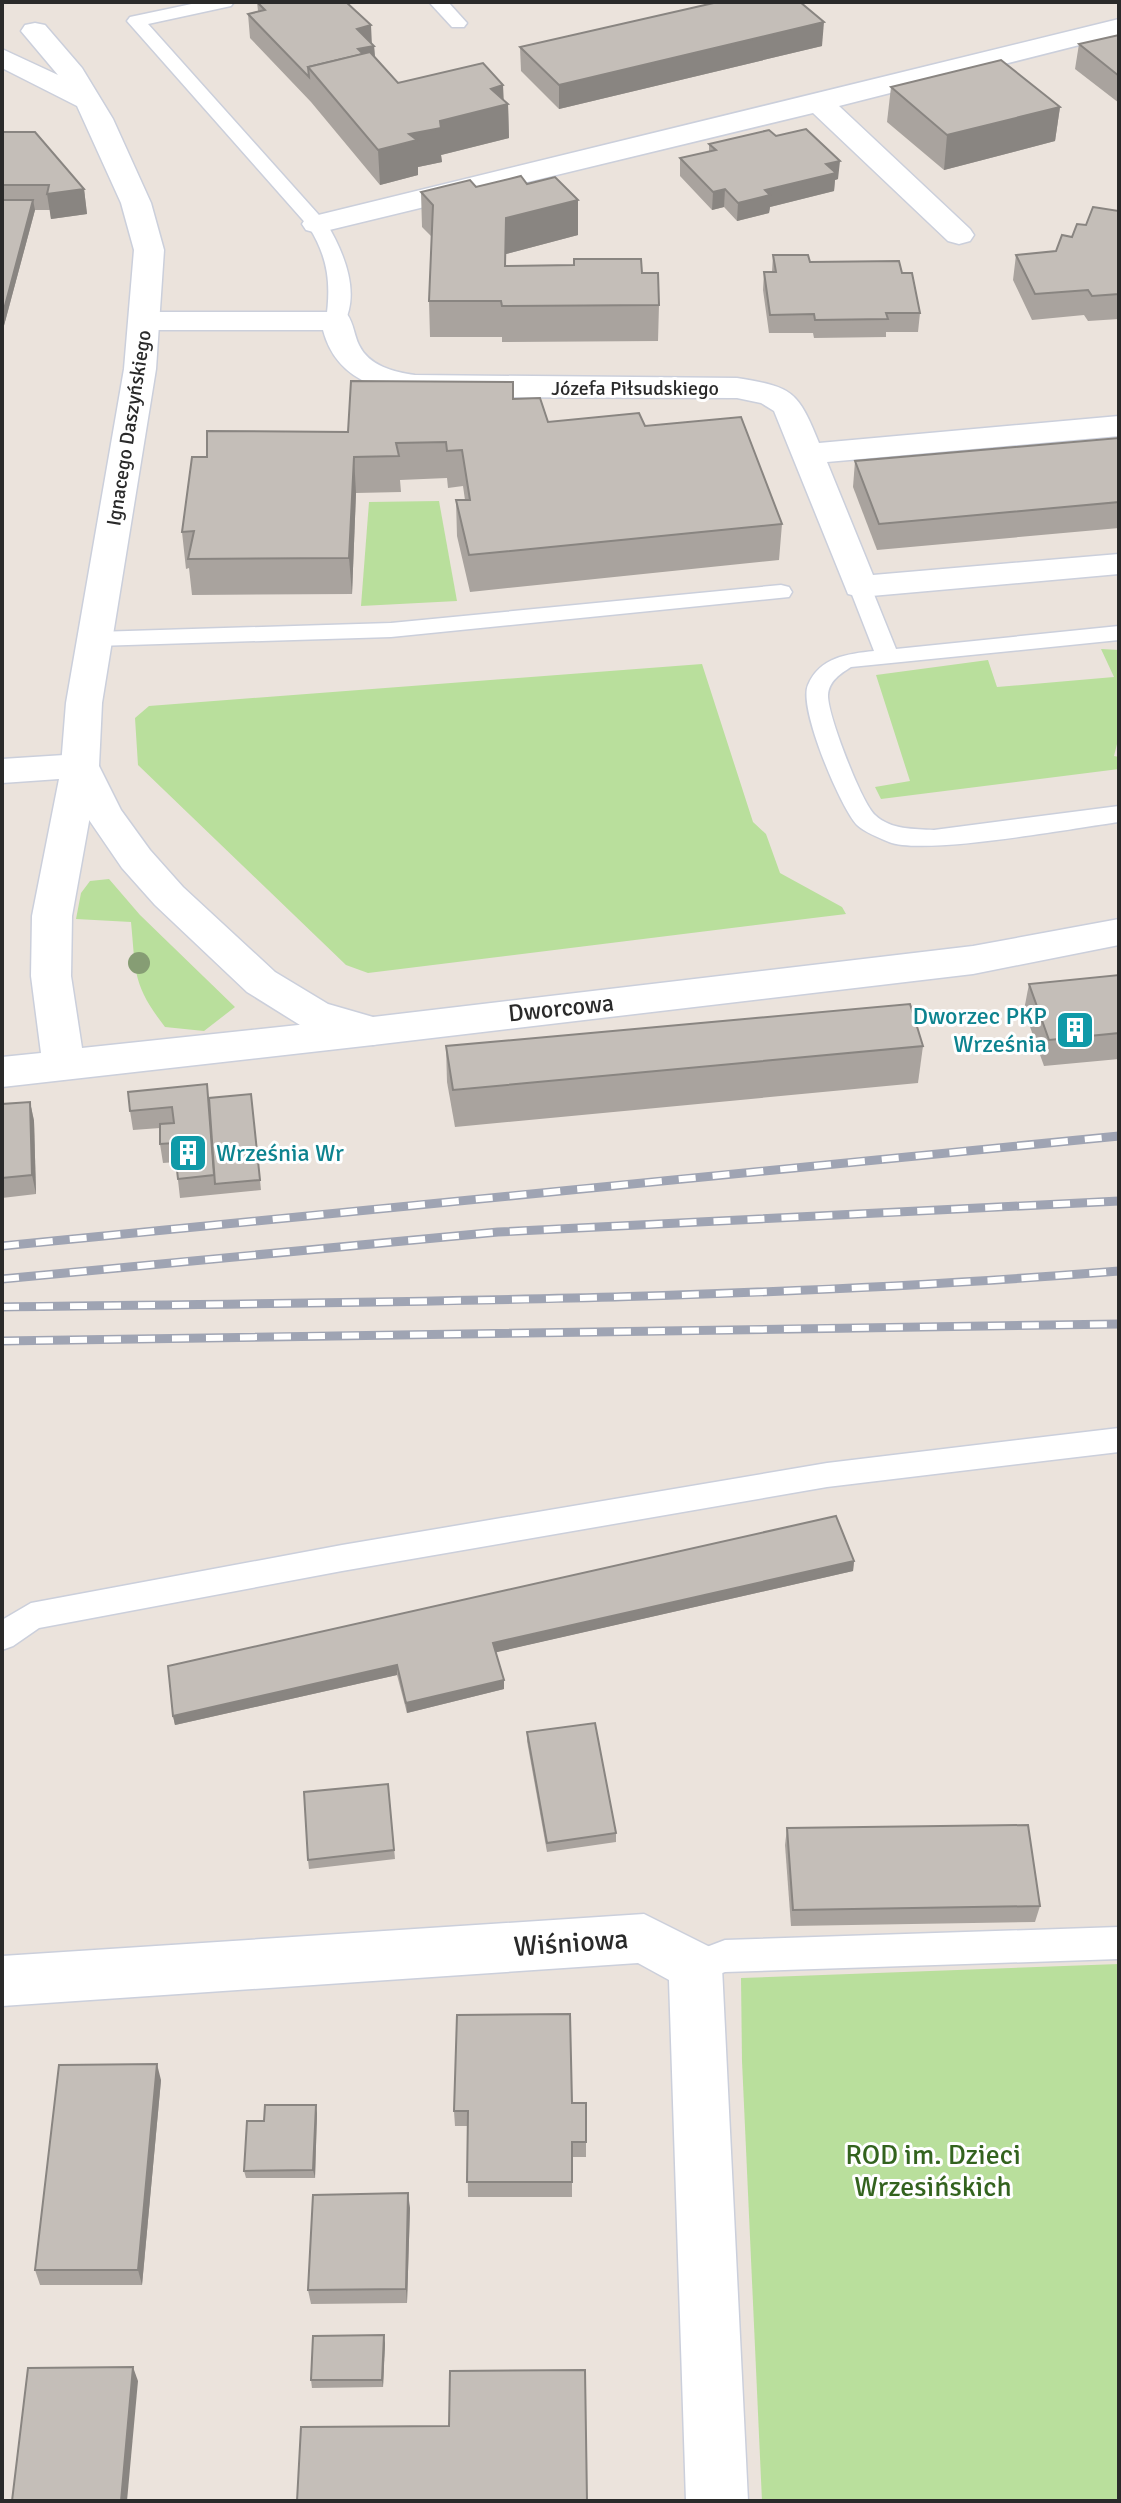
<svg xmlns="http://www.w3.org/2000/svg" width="1121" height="2503" font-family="Signika,sans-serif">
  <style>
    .green { fill: #b9df9c }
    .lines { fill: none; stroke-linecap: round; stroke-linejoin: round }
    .lane-casing { stroke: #cbcfdb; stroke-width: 3 }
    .street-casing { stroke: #cbcfdb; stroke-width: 3 }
    .secondary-casing { stroke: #cbcfdb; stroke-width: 3 }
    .lane { fill: #fff; fill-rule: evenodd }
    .street { fill: #fff; fill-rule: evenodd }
    .secondary { fill: #fff; fill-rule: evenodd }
    .rail-casing { stroke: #9fa4b3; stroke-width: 9 }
    .rail { stroke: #fff; stroke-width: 6; stroke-dasharray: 17; stroke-linecap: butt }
    .tree { fill: #869d74 }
    .wall { fill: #a9a39e }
    .shaded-wall { fill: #898581 }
    .building { fill: #c4beb8; stroke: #898581; stroke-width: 2 }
    .labels { text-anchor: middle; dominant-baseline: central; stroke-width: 6; stroke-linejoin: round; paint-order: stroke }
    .far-street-label { font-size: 20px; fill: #2a2a2a; stroke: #fff }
    .street-label { font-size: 24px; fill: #2a2a2a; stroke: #fff }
    .culture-label { font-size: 24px; fill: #0d838f; stroke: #fff; text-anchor: end }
    .near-street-label { font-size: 28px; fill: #2a2a2a; stroke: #fff }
    .near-park-label { font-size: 28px; fill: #33631e; stroke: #fff }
  </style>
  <rect width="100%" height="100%" fill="#ebe3dc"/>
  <g class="green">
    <polygon points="439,501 457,601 361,606 369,502"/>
    <polygon points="1101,649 1119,650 1119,736 1114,756 1119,757 1119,769 881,799 875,787 910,781 876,675 988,660 997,687 1114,677"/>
    <polygon points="702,664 753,822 766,834 780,873 842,907 846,914 368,973 346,965 138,765 135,718 149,706"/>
    <path d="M109,879L140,915L235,1007L204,1031L165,1027C132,984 136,973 131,922L76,919L81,893L90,881Z"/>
    <polygon points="1119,1964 1119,2501 762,2501 742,2061 741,1978"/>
  </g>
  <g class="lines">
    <g class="lane-casing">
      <g id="lane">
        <path d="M201,2H234L231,6L148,24L327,224C344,253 361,293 343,325L336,327L326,321C331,285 329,259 309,227L127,21L130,17Z"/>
        <polygon points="429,2 448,2 467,23 464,27 452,27"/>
        <path d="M860,580L871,587L896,649L1119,626V640L851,667C840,674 829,681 828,695C827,713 861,802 875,815C891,830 914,829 934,830L1119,806V822C1074,828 924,856 889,842C880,838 864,832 857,825C840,807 798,707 808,685C820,657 847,654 874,651L849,587Z"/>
        <polygon points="781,585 789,587 792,592 789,597 391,637 96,646 88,644 85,639 88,634 96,632 391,623"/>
        <polygon points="1119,1428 1119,1452 827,1487 342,1571 39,1628 13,1646 2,1650 2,1620 31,1603 342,1545 827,1463"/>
        <polygon points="1119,1927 1119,1959 725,1972 695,1983 683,1978 678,1967 683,1956 725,1940"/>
      </g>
    </g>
    <g class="street-casing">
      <g id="street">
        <polygon points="1119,19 1119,35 839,106 970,229 974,235 970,241 959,244 948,241 813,113 317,233 306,230 302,224 306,218"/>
        <path d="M146,312H336L347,314C354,324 354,335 359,345C369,366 394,372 415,375L737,378C793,387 798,391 819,443L1119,416V436L827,462L873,575L1119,554V574L860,597L848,594L774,411L761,403L737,398L442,397C392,393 338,387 323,330H146L135,328L130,321L135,314Z"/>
        <polygon points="80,754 93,758 99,766 72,916 71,976 82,1048 373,1017 387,1021 393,1031 387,1041 373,1045 2,1087 2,1057 41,1053 31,976 32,916 59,779 2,783 2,759"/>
        <polygon points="644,1914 714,1949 722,1967 748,2501 686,2501 669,1980 638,1963 2,2006 2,1956"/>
      </g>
    </g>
    <g class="secondary-casing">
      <polygon id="secondary" points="35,23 45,25 82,68 113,119 151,203 164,250 156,369 102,703 99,766 121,810 150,850 183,887 275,972 328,1004 373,1017 973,946 1119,919 1119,945 973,974 373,1045 300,1025 247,992 155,905 122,868 85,814 61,766 66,703 124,369 134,250 121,203 77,106 2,68 2,49 58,75 21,31 25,25"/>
    </g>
    <use href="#lane" class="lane"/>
    <use href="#street" class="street"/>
    <use href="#secondary" class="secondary"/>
    <g class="rail-casing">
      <g id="rail">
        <polyline points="2,1246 1119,1136"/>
        <polyline points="2,1279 498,1232 1119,1201"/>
        <path d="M2,1307C375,1302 747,1301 1119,1271"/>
        <polyline points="2,1341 1119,1324"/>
      </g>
    </g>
    <use href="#rail" class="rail"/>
  </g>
  <circle class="tree" cx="139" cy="963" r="11"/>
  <g class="wall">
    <polygon points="257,2 371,43 374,46 375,57 398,83 504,100 508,104 509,138 441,155 442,162 418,167 418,175 380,185 311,102 250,38 248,14 258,11"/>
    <polygon points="1119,35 1119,103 1075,69 1079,44"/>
    <polygon points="822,46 559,109 521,71 520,47"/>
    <polygon points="891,87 1060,107 1055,141 944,170 887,122"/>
    <polygon points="2,132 84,189 87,214 51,219 50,210 35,210 2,333"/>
    <polygon points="776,136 838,179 835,180 834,191 770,207 769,213 737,221 724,207 712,210 680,176 680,158 709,152 709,144"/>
    <polygon points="527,184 578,200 578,235 506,254 506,266 642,273 659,305 658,341 502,342 502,337 430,337 429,301 432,237 422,227 421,192"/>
    <polygon points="1119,211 1119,319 1088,321 1084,315 1032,320 1013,280 1016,255 1056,251 1086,225"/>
    <polygon points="773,255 810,262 902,273 920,313 918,332 886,332 886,337 814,338 813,333 769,333 763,290 764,272 772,272"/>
    <polygon points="513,399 548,422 645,426 782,524 779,560 470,592 457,536 456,500 465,500 463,486 448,488 447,478 400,480 401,492 356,493 352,594 192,595 189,568 186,569 182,532 207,457 348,432"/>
    <polygon points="1119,438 1119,528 877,550 853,487 855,461"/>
    <polygon points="1119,975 1119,1059 1044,1066 1024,1010 1029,984"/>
    <polygon points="446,1046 923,1046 918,1083 455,1127 447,1082"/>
    <polygon points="251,1094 261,1190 180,1198 176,1162 163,1163 160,1144 160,1128 133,1130 130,1111"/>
    <polygon points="30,1102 34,1121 36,1194 2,1198 2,1104"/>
    <polygon points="854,1561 853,1571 496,1652 504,1680 504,1689 407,1713 397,1675 175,1725 173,1716"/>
    <polygon points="527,1732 616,1833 616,1842 547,1852 527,1741"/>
    <polygon points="388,1784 395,1859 309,1869 308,1860"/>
    <polygon points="787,1828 1040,1906 1035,1922 791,1926 785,1845"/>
    <polygon points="161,2080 142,2285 40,2285 35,2270"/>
    <polygon points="572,2103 586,2103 586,2157 572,2157 572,2197 468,2197 467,2126 455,2126 454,2111"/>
    <polygon points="317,2113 315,2178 246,2178 244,2171 264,2121"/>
    <polygon points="410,2208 407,2303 311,2304 308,2290"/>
    <polygon points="385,2343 383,2387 312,2388 311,2380"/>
  </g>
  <g class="shaded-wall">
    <polygon points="824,22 822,46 559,109 559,85"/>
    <polygon points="371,25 372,46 374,46 376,70 358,49 357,29"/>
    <polygon points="503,85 504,105 508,104 509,138 441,155 442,162 418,167 418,175 380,185 378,150 409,134 440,121 491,89"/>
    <polygon points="1060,107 1055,141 944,170 947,135"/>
    <polygon points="840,161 838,179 835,180 834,191 770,207 769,213 737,221 738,203 826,164"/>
    <polygon points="84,189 87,214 51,219 47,194"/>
    <polygon points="725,189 724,207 712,210 713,192"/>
    <polygon points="33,200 35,210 2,333 2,317"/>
    <polygon points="578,200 578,235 506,254 505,301 506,218"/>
    <polygon points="354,457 356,493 352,594 349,558"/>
    <polygon points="2,869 3,947 2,943"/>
    <polygon points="30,1102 34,1121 36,1194 32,1175"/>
    <polygon points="854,1561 853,1571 493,1653 493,1643"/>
    <polygon points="397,1665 397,1675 175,1725 173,1716"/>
    <polygon points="504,1680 504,1689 407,1713 406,1703"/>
    <polygon points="157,2064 161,2080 142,2285 138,2270"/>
    <polygon points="316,2105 317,2113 315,2178 313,2170"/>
    <polygon points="408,2193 410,2208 407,2303 406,2289"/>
    <polygon points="384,2335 385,2343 383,2387 382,2380"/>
    <polygon points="133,2367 138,2381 127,2501 121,2501"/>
  </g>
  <g class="building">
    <polygon points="257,2 346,2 371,25 357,29 374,46 358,49 363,54 308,67 309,77 248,14 265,10"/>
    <polygon points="718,2 800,2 824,22 559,85 520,47"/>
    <polygon points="1119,35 1119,76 1079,44"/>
    <polygon points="370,52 398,83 483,63 503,85 491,89 508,104 440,121 441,128 409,134 417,140 378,150 308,67"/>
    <polygon points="1001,60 1060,107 947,135 891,87"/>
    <polygon points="806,129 840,161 826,164 836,173 765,190 770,195 738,203 725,189 713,192 680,158 716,150 709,144 769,130 776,136"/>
    <polygon points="2,132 35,132 84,189 47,194 49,185 2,185"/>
    <polygon points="521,176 527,184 555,177 578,200 506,218 505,266 574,265 574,259 641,259 642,273 658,273 659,305 502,306 501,301 429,301 433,205 421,192 470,180 476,187"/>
    <polygon points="2,200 33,200 2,317"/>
    <polygon points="1093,207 1119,211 1119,294 1092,296 1088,290 1035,294 1016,255 1056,251 1062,235 1072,237 1077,224 1086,225"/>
    <polygon points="773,255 808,255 810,262 899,261 902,273 912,273 920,313 886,313 888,319 815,320 814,314 770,315 764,272 776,272"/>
    <polygon points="351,381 513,382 513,399 540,398 548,422 639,413 645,426 741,417 782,524 469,555 456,500 470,500 462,450 447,451 446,442 396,443 399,456 354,457 349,558 188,559 194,531 182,532 192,457 207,457 207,431 348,432"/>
    <polygon points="1119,438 1119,502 879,524 855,461"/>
    <polygon points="1119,975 1119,1033 1049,1040 1029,984"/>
    <polygon points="910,1004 923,1046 453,1090 446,1046"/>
    <polygon points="207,1084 214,1175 178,1179 174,1143 160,1144 160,1124 174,1123 172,1107 130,1111 128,1092"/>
    <polygon points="251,1094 260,1180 215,1184 209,1098"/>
    <polygon points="30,1102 32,1175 2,1178 2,1104"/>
    <polygon points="836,1516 854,1561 493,1643 504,1680 406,1703 397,1665 173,1716 168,1666"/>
    <polygon points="595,1723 616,1833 547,1843 527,1732"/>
    <polygon points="388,1784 394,1850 308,1860 304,1792"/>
    <polygon points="1028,1825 1040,1906 793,1910 787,1828"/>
    <polygon points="570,2014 572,2103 586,2103 586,2142 572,2142 572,2182 467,2182 468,2111 454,2111 457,2015"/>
    <polygon points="157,2064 138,2270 35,2270 59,2065"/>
    <polygon points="265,2105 316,2105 313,2170 244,2171 247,2121 264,2121"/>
    <polygon points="408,2193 406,2289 308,2290 313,2195"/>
    <polygon points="384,2335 382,2380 311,2380 313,2336"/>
    <polygon points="133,2367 121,2501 12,2501 28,2368"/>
    <polygon points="585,2370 587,2501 297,2501 301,2427 449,2426 450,2371"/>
  </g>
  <defs>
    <g id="building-square" transform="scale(2)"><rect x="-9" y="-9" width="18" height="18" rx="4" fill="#0f9aa8" stroke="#fff"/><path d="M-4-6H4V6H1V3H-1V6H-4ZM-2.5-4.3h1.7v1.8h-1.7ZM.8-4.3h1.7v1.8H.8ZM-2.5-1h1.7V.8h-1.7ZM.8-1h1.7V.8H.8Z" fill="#fff"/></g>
  </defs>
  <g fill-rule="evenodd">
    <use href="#building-square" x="1075" y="1030"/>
    <use href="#building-square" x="188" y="1153"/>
  </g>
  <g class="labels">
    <g class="far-street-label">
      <text x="635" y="388">Józefa Piłsudskiego</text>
      <text transform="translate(129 428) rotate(-81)">Ignacego Daszyńskiego</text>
    </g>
    <g class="street-label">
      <text transform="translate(561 1008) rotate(-6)">Dworcowa</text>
    </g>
    <g class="culture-label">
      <text x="1047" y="1016">Dworzec PKP<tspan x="1047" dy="28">Września</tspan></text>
      <text x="216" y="1153" text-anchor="start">Września Wr</text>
    </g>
    <g class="near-street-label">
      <text transform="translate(571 1943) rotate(-4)">Wiśniowa</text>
    </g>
    <g class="near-park-label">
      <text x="933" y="2155">ROD im. Dzieci<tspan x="933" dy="32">Wrzesińskich</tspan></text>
    </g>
  </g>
  <rect width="1121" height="2503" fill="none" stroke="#2a2a2a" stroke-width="8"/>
</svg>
